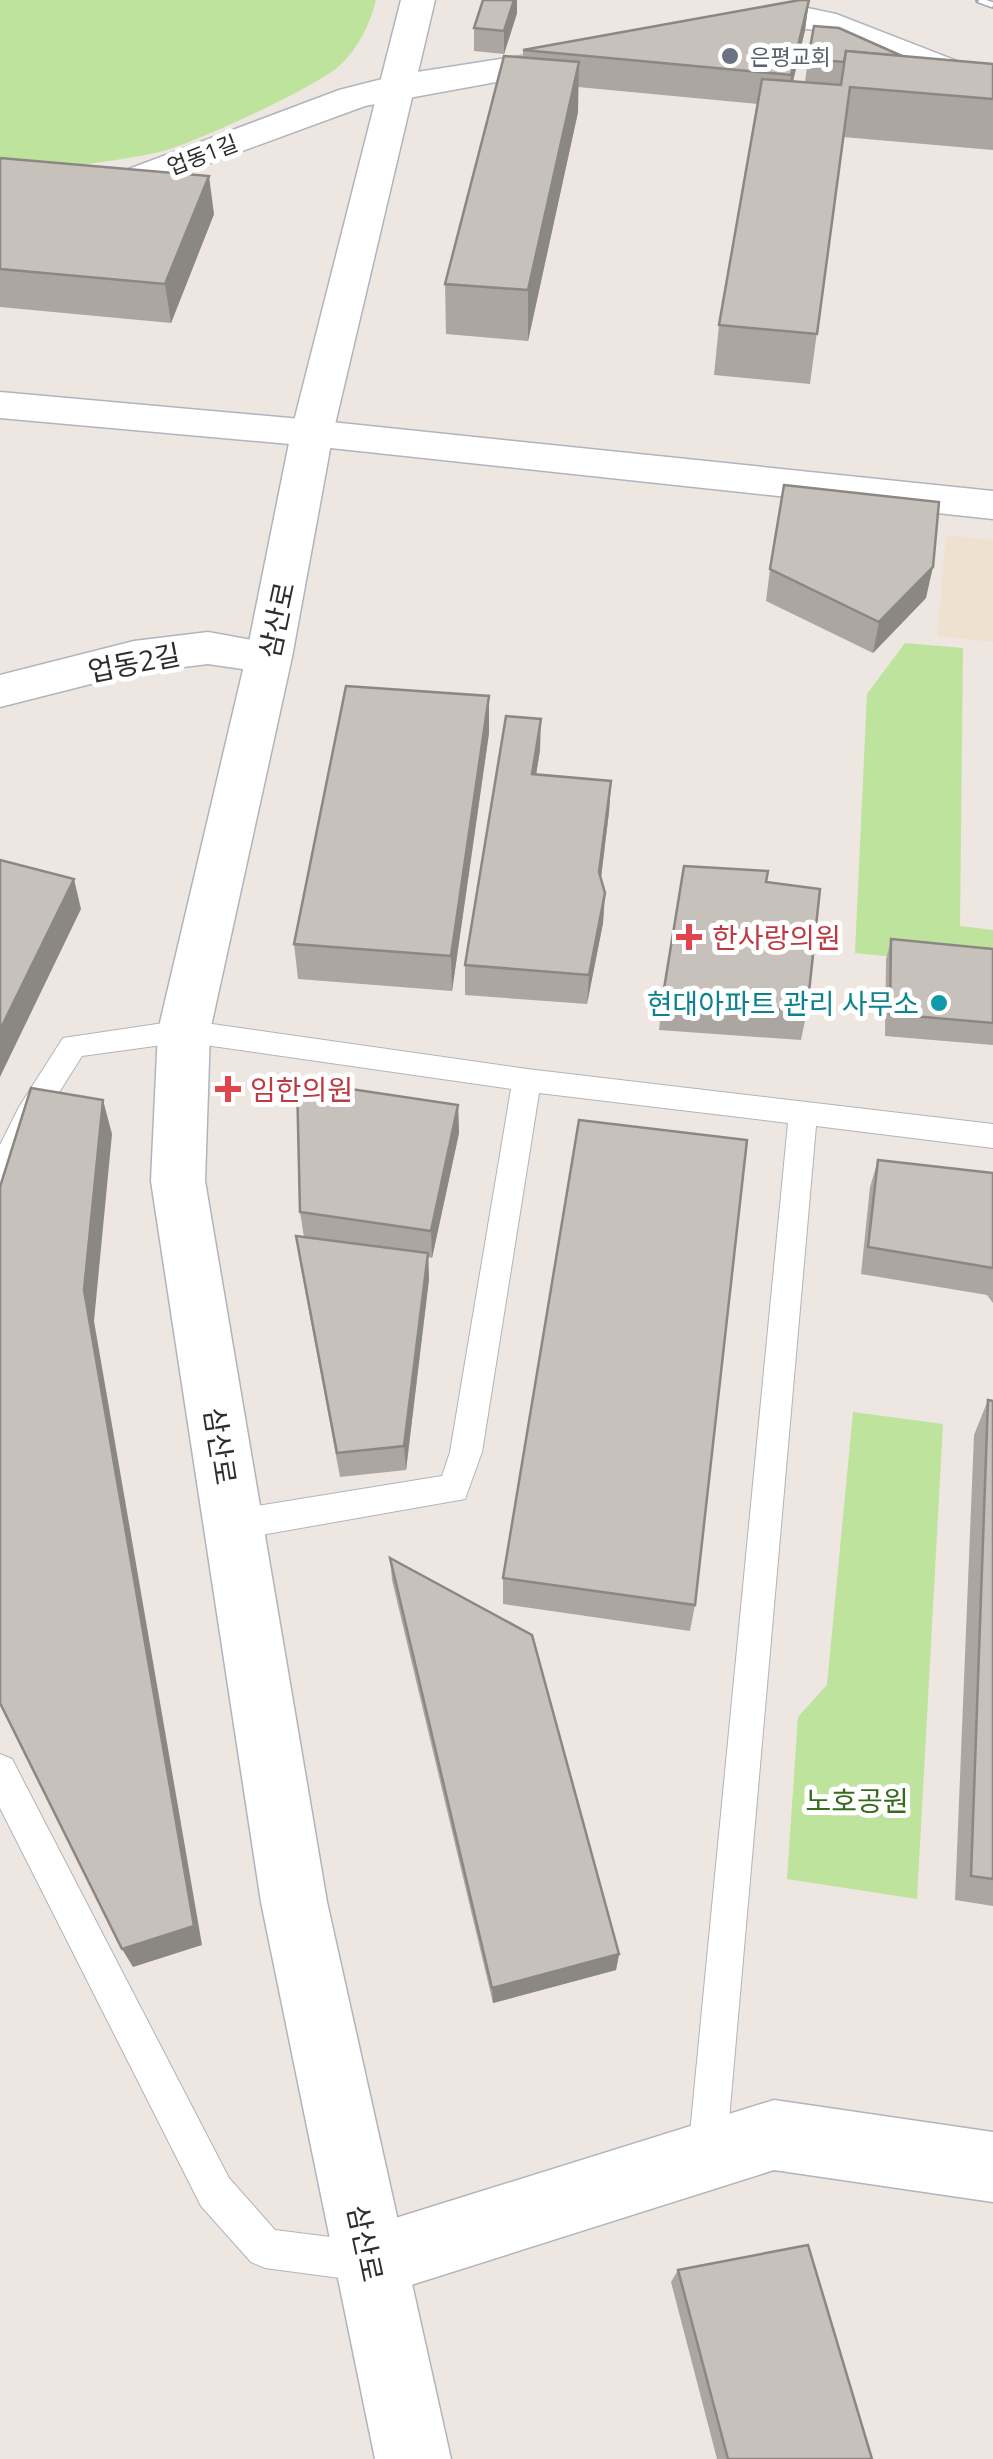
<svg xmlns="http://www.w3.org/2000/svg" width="993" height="2459" font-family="'Open Sans','Noto Sans KR',sans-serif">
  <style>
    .education { fill: #efe1d0 }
    .green { fill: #bde39d }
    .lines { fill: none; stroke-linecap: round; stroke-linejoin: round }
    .service-casing { stroke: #b0b4bd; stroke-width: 2 }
    .minor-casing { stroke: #b0b4bd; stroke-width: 3 }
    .secondary-casing { stroke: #b0b4bd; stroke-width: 3 }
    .service { fill: #fff; fill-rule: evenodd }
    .minor { fill: #fff; fill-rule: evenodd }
    .secondary { fill: #fff; fill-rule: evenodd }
    .rail-casing { stroke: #a2a7b7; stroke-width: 8 }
    .rail { stroke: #fff; stroke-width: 5; stroke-dasharray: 16; stroke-linecap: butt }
    .wall { fill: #aba6a1 }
    .shaded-wall { fill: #8b8783 }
    .building { fill: #c7c1bb; stroke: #8b8783; stroke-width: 2.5 }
    .worship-dot { fill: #6b7280; stroke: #fff; stroke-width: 4 }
    .health-dot { fill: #e0444e; stroke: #fff; stroke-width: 4 }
    .culture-dot { fill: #0f9aa8; stroke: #fff; stroke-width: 4 }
    .labels { text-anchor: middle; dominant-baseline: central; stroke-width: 10; stroke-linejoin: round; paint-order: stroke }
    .far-worship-label { font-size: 22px; fill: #5b616d; stroke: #fff; text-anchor: start }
    .far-street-label { font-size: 22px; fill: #2d2d2d; stroke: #fff }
    .street-label { font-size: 28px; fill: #2d2d2d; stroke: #fff }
    .health-label { font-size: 28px; fill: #be3a42; stroke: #fff; text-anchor: start }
    .culture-label { font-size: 28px; fill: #0d838f; stroke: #fff; text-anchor: end }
    .park-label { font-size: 28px; fill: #366b1c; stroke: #fff }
  </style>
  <rect width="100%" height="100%" fill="#eee6e0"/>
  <polygon class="education" points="946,535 993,540 993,642 937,636"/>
  <g class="green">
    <path d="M0,0H376C370,24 358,49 339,66C314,88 193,144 160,152C108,163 52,170 0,167Z"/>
    <polygon points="905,643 963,648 960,926 993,930 993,967 855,953 867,694"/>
    <polygon points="853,1412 943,1424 917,1899 787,1879 798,1717 827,1685"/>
  </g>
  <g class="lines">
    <g class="service-casing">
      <g id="service">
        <polygon points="184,1020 527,1069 993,1124 993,1148 816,1126 726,2154 721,2168 707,2173 693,2168 688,2154 788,1123 539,1093 482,1452 465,1499 233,1540 221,1536 217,1525 221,1514 233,1510 442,1476 450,1452 511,1089 184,1042 82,1056 41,1121 10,1185 0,1188 0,1145 19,1107 63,1038"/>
        <polygon points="0,1754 12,1759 229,2178 275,2230 370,2242 384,2248 390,2262 384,2276 370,2282 265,2268 251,2262 201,2206 0,1808"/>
      </g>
    </g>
    <g class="minor-casing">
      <g id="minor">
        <path d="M798,6L836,14L993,75V98L815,30C784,24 753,41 723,33L718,26L723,19Z"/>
        <polygon points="572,48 584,52 590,59 584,66 365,106 128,193 100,199 0,195 0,173 100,177 118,173 339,90 398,75"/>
        <polygon points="0,392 312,420 993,491 993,519 312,446 0,418"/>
        <polygon points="208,632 285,646 292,657 285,668 269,673 208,664 134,673 0,707 0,675 134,641"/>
        <polygon points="774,2100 993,2132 993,2202 774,2170 370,2298 344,2288 334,2262 344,2236 370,2226"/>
      </g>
    </g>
    <g class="secondary-casing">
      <polygon id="secondary" points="401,0 435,0 333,433 292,657 210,1031 205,1181 327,1902 451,2459 375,2459 261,1902 151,1181 158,1031 246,657 291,433"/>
    </g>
    <use href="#service" class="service"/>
    <use href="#minor" class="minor"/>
    <use href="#secondary" class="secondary"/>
    <g class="rail-casing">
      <polyline id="rail" points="979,0 993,5"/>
    </g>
    <use href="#rail" class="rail"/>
  </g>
  <g class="wall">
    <polygon points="483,0 517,0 517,13 504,54 474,51 474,28"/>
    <polygon points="809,0 805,30 793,81 805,82 808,59 902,56 993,64 993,150 843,137 810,384 714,375 719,325 758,104 578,87 578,112 528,341 446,334 445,284 523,57 523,50"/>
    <polygon points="0,158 214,214 171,323 0,307"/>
    <polygon points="770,569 926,598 873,653 766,601"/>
    <polygon points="489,696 489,733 452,991 298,979 294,944"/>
    <polygon points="540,750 536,775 611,781 609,812 601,877 605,893 603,923 587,1004 465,995 465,965"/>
    <polygon points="766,882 807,1011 801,1040 659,1030 662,1001"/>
    <polygon points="891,939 993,949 993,1045 885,1036 886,960"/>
    <polygon points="458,1105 459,1133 432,1258 428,1257 429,1279 406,1470 340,1477 300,1263 296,1236 304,1237 300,1212"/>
    <polygon points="878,1160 993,1173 993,1303 987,1295 861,1274 870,1187"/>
    <polygon points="988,1400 993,1401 993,1906 955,1900 974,1435"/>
    <polygon points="390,1558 619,1954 616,1970 493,2003 392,1580"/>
    <polygon points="503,1578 695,1605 690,1631 503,1604"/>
    <polygon points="678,2270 872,2459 717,2459 671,2282"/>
  </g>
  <g class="shaded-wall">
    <polygon points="514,0 517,0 517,13 504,54 504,31"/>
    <polygon points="809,0 805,30 787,107 791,75"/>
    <polygon points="579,62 578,112 528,341 528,290"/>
    <polygon points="209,176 214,214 171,323 165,284"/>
    <polygon points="933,567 926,598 873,653 879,622"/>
    <polygon points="489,696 489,733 452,991 451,956"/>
    <polygon points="541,719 540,750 531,805 532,774"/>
    <polygon points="611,781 609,812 598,902 599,872"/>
    <polygon points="74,879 81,909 0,1077 0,1030"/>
    <polygon points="605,893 603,923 587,1004 589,975"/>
    <polygon points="103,1100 112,1134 94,1321 202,1945 133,1967 122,1949 84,1290"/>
    <polygon points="458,1105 459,1133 432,1258 431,1231"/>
    <polygon points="428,1253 429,1279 406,1470 404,1446"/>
    <polygon points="619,1954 616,1970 493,2003 492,1988"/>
  </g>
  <g class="building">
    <polygon points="483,0 514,0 504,31 474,28"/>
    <polygon points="800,0 809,0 791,75 523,50"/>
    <polygon points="814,26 839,28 902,56 846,51 844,62 808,59"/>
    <polygon points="846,51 993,64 993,99 850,87 817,334 719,325 762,79 841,85"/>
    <polygon points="504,56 579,62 528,290 445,284"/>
    <polygon points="0,158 209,176 165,284 0,269"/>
    <polygon points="784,485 939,502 933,567 879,622 770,569"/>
    <polygon points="346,686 489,696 451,956 294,944"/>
    <polygon points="506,716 541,719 532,774 611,781 599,872 605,893 589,975 465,965"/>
    <polygon points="0,860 74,879 0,1030"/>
    <polygon points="684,866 768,871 766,882 820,889 807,1011 662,1001"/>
    <polygon points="891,939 993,949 993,1023 890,1014"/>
    <polygon points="297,1081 458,1105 431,1231 300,1212"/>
    <polygon points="31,1088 103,1100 84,1290 194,1926 122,1949 0,1703 0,1187"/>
    <polygon points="579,1120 747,1140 695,1605 503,1578"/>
    <polygon points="878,1160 993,1173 993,1268 868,1247"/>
    <polygon points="296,1236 428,1253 404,1446 337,1453"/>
    <polygon points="988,1400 993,1401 993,1879 971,1876"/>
    <polygon points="390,1558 532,1635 619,1954 492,1988"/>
    <polygon points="808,2245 872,2459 728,2459 678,2270"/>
  </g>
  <circle class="worship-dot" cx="730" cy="56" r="10"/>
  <g class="health-dot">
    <path d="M684 922h10v10h10v10h-10v10h-10v-10h-10v-10h10z"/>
    <path d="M223 1074h10v10h10v10h-10v10h-10v-10h-10v-10h10z"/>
  </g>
  <circle class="culture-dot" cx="939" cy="1003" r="10"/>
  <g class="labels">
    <g class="far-worship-label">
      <text x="750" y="56">은평교회</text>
    </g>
    <g class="far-street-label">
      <text transform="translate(202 154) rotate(-21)">업동1길</text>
    </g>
    <g class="street-label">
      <text transform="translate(276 620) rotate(-78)">삼산로</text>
      <text transform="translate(134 662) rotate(-11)">업동2길</text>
      <text transform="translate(221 1446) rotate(81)">삼산로</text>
      <text transform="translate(366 2243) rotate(78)">삼산로</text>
    </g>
    <g class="health-label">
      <text x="712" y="937">한사랑의원</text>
      <text x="250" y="1089">임한의원</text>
    </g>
    <g class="culture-label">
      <text x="919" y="1003">현대아파트 관리 사무소</text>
    </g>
    <g class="park-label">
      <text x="857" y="1800">노호공원</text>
    </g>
  </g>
</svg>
